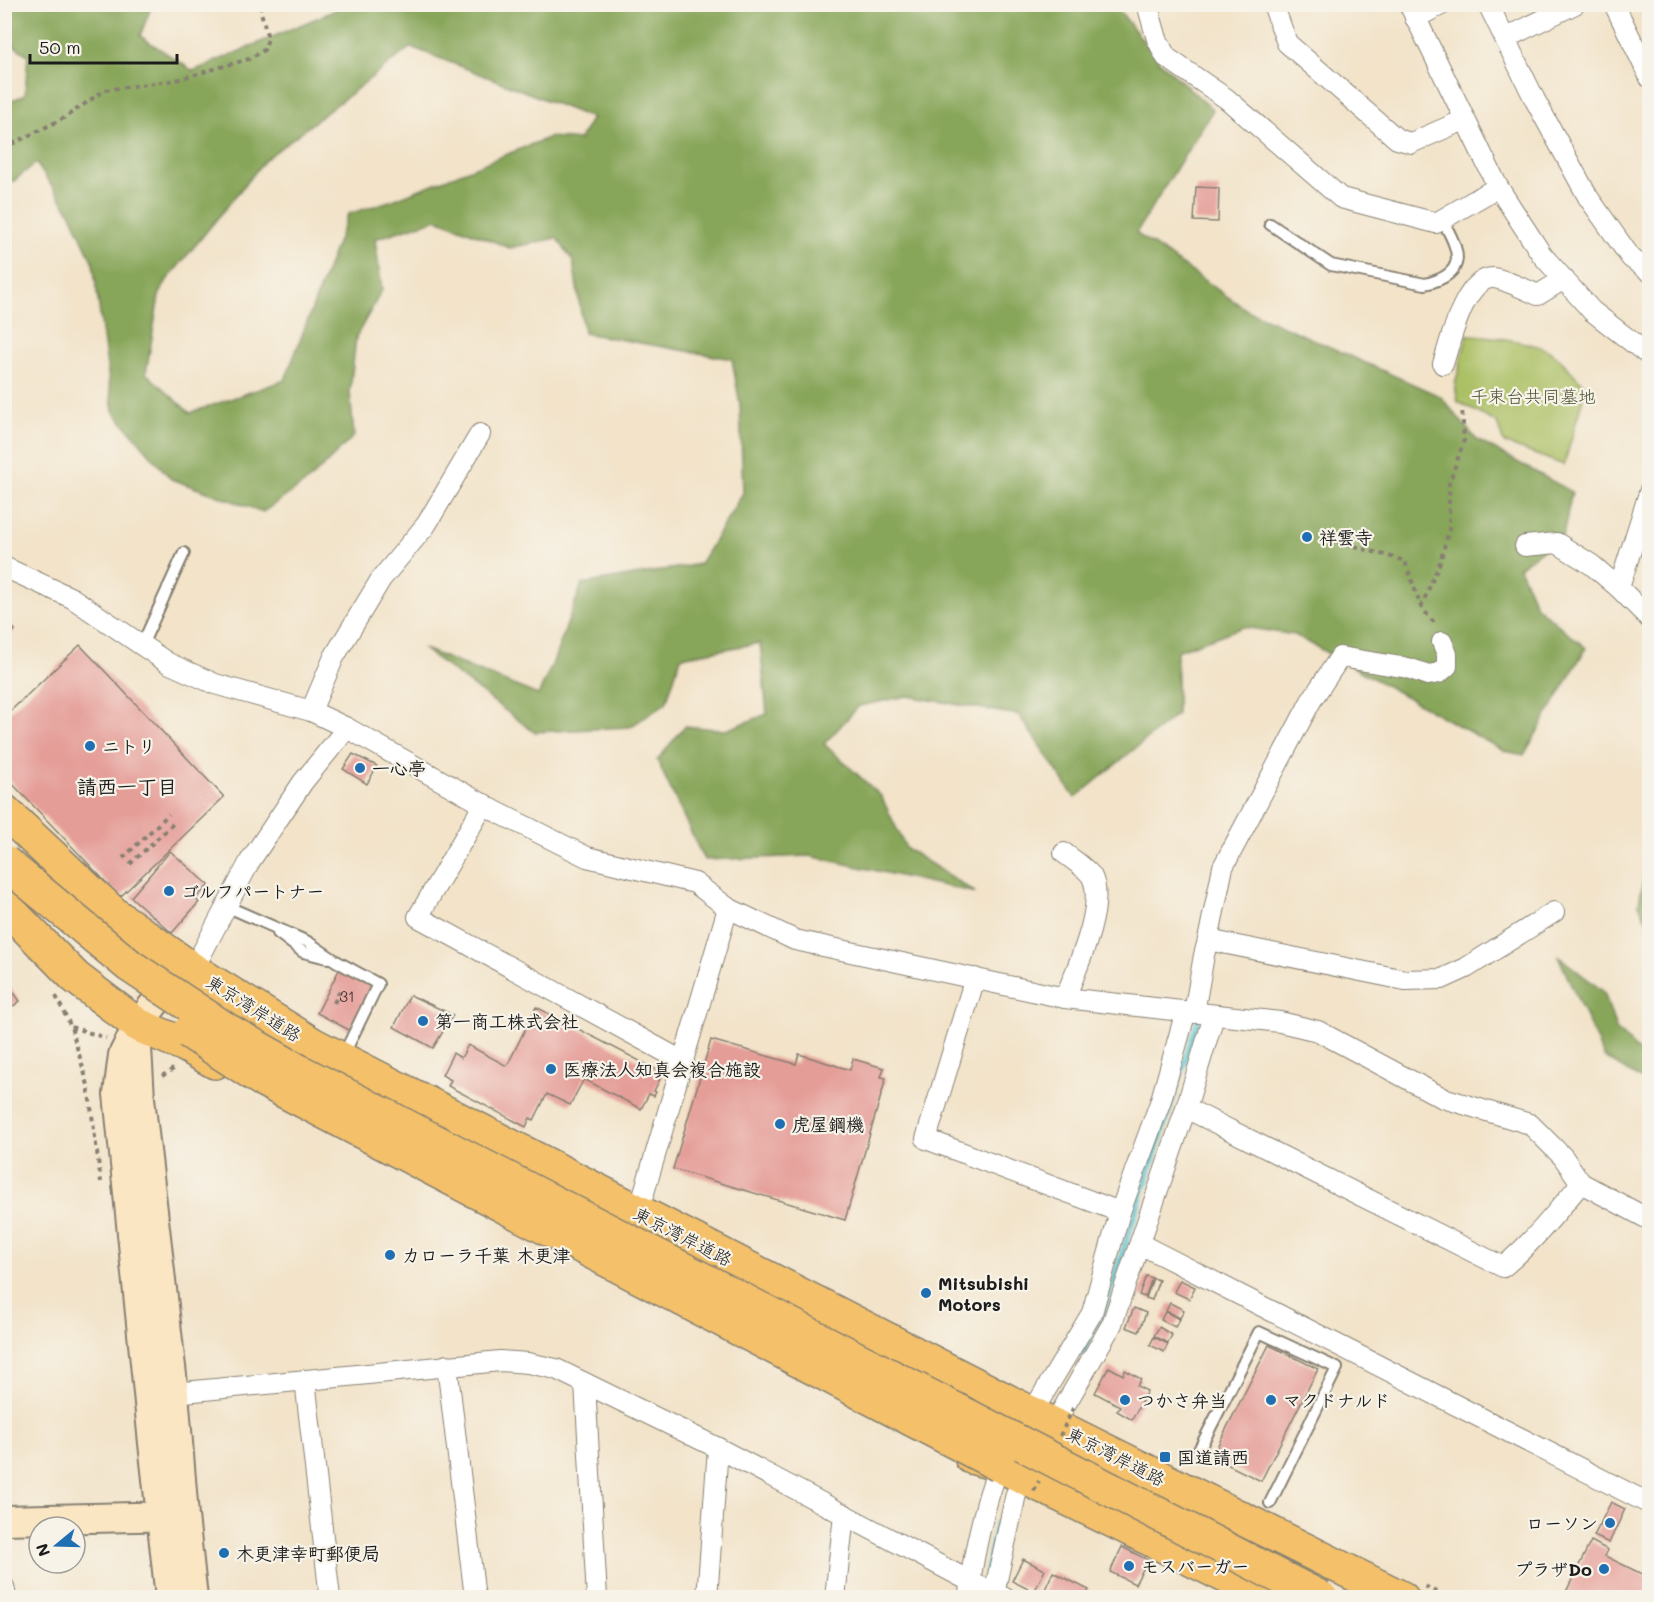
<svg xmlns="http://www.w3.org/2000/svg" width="1654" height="1602" font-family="Mali,'Klee One',sans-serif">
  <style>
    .green { fill: #abc065; stroke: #646e40; stroke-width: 1.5 }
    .forest { fill: #88a65a; stroke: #52613b; stroke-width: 1.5; fill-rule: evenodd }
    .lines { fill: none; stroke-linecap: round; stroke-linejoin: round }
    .stream { stroke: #59c4d3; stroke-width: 6 }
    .building { fill: #e59d98 }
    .lane-casing { stroke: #878072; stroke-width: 14 }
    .street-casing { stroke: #878072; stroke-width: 22 }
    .secondary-casing { stroke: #878072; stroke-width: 32 }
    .highway-casing { stroke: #878072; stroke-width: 36 }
    .path { stroke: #878072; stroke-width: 4; stroke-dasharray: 4.5 4.5; stroke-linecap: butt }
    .lane { stroke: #fff; stroke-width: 10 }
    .street { stroke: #fff; stroke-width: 20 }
    .secondary { stroke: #fbe6c4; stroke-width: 28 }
    .highway { stroke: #f4c16b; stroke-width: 33 }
    .highway-bridge-casing { stroke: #878072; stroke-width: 36; stroke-linecap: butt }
    .path-bridge { stroke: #878072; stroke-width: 4; stroke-dasharray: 4.5 4.5; stroke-linecap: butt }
    .highway-bridge { stroke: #f4c16b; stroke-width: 33 }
    .poi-dot { fill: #1f6fb2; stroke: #f7f3e8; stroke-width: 2 }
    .labels { text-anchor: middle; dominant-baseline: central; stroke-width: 4.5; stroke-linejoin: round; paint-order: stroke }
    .number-label { font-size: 15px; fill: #4e3c3b }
    .park-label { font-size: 18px; fill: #4e5536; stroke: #f7f3e8 }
    .poi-label { font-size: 18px; font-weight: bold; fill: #1c1c1c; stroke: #f7f3e8; text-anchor: start }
    .street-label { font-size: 18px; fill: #1c1c1c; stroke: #f7f3e8 }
    .neighbourhood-label { font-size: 20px; font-weight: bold; fill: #1c1c1c; stroke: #f7f3e8 }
  </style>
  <rect width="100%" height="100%" fill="#f7f3e8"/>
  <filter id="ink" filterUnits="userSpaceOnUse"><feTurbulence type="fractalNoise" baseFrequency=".0167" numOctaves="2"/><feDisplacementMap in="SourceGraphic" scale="12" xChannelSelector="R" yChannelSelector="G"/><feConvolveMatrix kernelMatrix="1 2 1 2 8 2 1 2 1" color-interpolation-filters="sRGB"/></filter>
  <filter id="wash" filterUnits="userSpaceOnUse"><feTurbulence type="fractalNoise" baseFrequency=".008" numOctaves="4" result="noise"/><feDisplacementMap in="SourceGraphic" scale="24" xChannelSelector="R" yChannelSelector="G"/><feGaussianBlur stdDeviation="1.35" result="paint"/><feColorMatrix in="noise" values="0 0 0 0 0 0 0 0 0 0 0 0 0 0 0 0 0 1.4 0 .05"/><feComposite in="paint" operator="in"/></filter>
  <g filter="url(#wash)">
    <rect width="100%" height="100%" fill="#f2e3c9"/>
    <path class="green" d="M1467,335C1484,335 1535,342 1549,351C1563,360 1574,375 1586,387L1564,465L1504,443L1497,423L1458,402L1455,385Z"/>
    <g class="forest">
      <path d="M5,5H155H152L140,36L193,71L347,5H1115L1159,61L1213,110L1136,233L1247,310L1440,396L1477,440L1572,492L1563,535L1519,567L1536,606L1586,648L1524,755L1504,751L1295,635L1243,627L1177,651V714L1075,798L1019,715L907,696L859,706L824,744L881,796L906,848L976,893L810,856L704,860L657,760L685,726L726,730L767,714L760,643L681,657L666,703L630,727L534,732L422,648L538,695L552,665L582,584L700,564L743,493L740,405L732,359L584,333L573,261L557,238L510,248L437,219L375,239L382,290L356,337L350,392L354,436L308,481L263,512L171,479L113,411L93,263L70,212L36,163L5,188V103L25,95L28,55L5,40ZM411,47L592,118L579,140L550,137L393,200L348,214L285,380L190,413L146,373L159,296L167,280L265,160Z"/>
      <polygon points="1649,847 1649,926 1639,904"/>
      <polygon points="1558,956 1604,992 1616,1029 1644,1057 1649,1056 1649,1084 1604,1057"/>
    </g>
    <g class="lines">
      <g class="stream">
        <polyline points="1082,1353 1102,1315 1198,1021"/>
        <polyline points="985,1584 997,1523"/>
      </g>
    </g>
    <g id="blocks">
      <g class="building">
        <polygon points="1196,187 1219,188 1218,222 1194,221"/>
        <polygon points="4,619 15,630 4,641"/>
        <polygon points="80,645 224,797 120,897 4,775 4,717"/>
        <polygon points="353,754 377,766 367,784 343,769"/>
        <polygon points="170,851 209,885 195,899 199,902 172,933 131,897"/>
        <polygon points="340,968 373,986 349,1030 317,1013"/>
        <polygon points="6,982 20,1001 4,1013 4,984"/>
        <polygon points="410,995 453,1015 433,1048 394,1027"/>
        <polygon points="536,1007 663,1073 654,1091 656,1092 654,1096 649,1094 641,1109 584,1079 570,1105 547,1094 534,1120 530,1118 526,1127 448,1086 451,1080 442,1075 453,1053 461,1058 468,1045 507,1066"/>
        <polygon points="711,1040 796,1064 799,1054 850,1070 853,1059 884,1068 881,1077 886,1078 845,1220 673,1169"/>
        <polygon points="1146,1276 1152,1278 1145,1297 1139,1295"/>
        <polygon points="1153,1278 1159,1280 1152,1300 1146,1298"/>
        <polygon points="1180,1280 1195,1287 1189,1299 1174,1292"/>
        <polygon points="1170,1303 1184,1310 1180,1318 1166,1311"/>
        <polygon points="1134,1308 1146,1313 1139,1332 1126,1327"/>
        <polygon points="1165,1312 1180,1319 1175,1327 1161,1320"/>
        <polygon points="1159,1327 1172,1335 1168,1343 1154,1336"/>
        <polygon points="1154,1337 1168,1344 1164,1352 1150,1345"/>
        <polygon points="1269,1345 1318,1369 1261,1481 1212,1457"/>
        <polygon points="1109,1367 1123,1375 1125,1370 1141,1379 1137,1386 1147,1391 1132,1420 1117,1411 1120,1406 1095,1393"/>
        <polygon points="1611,1502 1625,1509 1609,1543 1594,1536"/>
        <polygon points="1591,1541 1608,1550 1605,1556 1650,1578 1650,1598 1563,1598"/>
        <polygon points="1122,1547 1148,1560 1135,1584 1110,1572"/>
        <polygon points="1023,1559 1045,1570 1034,1592 1012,1581"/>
        <polygon points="1053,1572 1089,1590 1085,1598 1041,1598"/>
      </g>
    </g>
  </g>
  <g filter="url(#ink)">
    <use href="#blocks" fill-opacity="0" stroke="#878072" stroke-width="1.5"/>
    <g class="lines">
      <g class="lane-casing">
        <g id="lane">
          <path d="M1270,224L1331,265L1425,284C1468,274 1461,251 1442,220"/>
          <polyline points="142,645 184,553"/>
          <polyline points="226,906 308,942 336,961 378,984 343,1056"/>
          <polyline points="278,933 303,952 327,958"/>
          <polyline points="1199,1450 1259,1332 1337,1368 1270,1503"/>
        </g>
      </g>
      <g class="street-casing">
        <g id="street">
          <polyline points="1147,4 1157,39 1166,57 1227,99 1341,198 1436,223 1498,187"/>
          <polyline points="1273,4 1287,43 1397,139 1411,143 1464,120"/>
          <polyline points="1409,4 1498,187 1542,255 1592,311 1650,356"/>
          <polyline points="1488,4 1535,100 1588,197 1631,258 1650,272"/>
          <polyline points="1614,4 1650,78"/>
          <polyline points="1415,18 1443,4"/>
          <polyline points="1506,38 1575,4"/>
          <path d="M1443,364C1450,343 1464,278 1493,278C1501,278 1529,291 1538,295L1564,279"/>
          <polyline points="1650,490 1619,588 1650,619"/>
          <polyline points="1525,546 1557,543 1592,565 1619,588"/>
          <polyline points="4,567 72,598 168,663 215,684 311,711 347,728 497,812 587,857 695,883 728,908 795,940 1065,998 1280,1022 1318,1031 1443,1098 1530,1124 1563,1157 1581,1183 1650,1220"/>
          <polyline points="311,711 334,657 381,579 426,525 480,434"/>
          <polyline points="484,804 418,917 684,1062"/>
          <path d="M1064,853C1071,858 1089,871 1092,877C1106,906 1076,970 1065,998"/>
          <polyline points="1208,940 1223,867 1311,701 1340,657 1408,668 1428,675 1439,673 1447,666 1447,654 1442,642"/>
          <polyline points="193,970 250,861 303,782 347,728"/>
          <polyline points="975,978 926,1139 1120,1212"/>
          <polyline points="1194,1013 1204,955 1208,940 1405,980 1442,979 1466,968 1554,912"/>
          <path d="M1186,1108L1503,1267C1532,1243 1557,1212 1581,1183"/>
          <polyline points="638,1213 728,908"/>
          <polyline points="1140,1244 1650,1504"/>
          <polyline points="447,1365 475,1598"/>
          <polyline points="305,1380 330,1598"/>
          <polyline points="585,1383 597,1598"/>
          <polyline points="174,1393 500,1361 528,1363 556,1369 718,1448 977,1585 1005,1598"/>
          <polyline points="1027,1421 1092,1313 1120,1212 1161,1100 1186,1011"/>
          <polyline points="1049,1433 1112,1324 1186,1108 1214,1016"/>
          <polyline points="4,1587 6,1598"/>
          <polyline points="707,1598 718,1448"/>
          <polyline points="835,1598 844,1514"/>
          <path d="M969,1598C970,1567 988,1484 1004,1458"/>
          <polyline points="993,1598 1016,1494 1028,1469"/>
        </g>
      </g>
      <g class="secondary-casing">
        <g id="secondary">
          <polyline points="137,1048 140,1098 174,1393 184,1516 193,1598"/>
          <polyline points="4,1520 179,1516"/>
          <polyline points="170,1598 153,1443 118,1094 123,1055 138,1025 161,995 184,977"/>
        </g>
      </g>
      <g class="highway-casing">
        <g id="highway">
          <polyline points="4,811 114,914 193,970 314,1045 1054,1425 1402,1598"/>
          <polyline points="4,905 75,977 138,1025 185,1045 215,1062"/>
          <polyline points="971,1457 999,1465 1270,1598"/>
        </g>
      </g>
      <g class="path">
        <polyline points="4,148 64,118 105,90 176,80 249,59 264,50 268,39 259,4"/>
        <polyline points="1320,536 1405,561 1421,607 1436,625"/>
        <polyline points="1421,607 1440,562 1449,530 1449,484 1464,440 1462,408"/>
        <polyline points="123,858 169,814"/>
        <polyline points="130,864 176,821"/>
        <polyline points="56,996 71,1027 88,1085 101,1182"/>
        <polyline points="334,1003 341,988"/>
        <polyline points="71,1027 106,1038"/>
        <polyline points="162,1076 175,1068"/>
        <polyline points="1425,1586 1447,1598"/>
      </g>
      <use href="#lane" class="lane"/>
      <use href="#street" class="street"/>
      <use href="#secondary" class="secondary"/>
      <use href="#highway" class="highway"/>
      <g class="highway-bridge-casing">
        <g id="highway-bridge">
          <polyline points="4,862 130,966 227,1030 299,1071 1321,1598"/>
          <polyline points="189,1032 261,1079 999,1465"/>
        </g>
      </g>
      <g class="path-bridge">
        <polyline points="1060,1436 1075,1404"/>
        <polyline points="1034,1491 1039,1481"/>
      </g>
      <use href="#highway-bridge" class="highway-bridge"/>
    </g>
  </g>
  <g class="poi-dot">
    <circle cx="1307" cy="537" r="6"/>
    <circle cx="90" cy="746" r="6"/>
    <circle cx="360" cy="768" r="6"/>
    <circle cx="169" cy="891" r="6"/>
    <circle cx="423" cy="1021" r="6"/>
    <circle cx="551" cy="1069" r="6"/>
    <circle cx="780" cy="1124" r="6"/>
    <circle cx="390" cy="1255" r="6"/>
    <circle cx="926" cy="1293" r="6"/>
    <circle cx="1125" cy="1400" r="6"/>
    <circle cx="1271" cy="1400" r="6"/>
    <rect x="1159" y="1451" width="12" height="12" rx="3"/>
    <circle cx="1610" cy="1523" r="6"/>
    <circle cx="224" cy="1553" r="6"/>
    <circle cx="1129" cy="1566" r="6"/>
    <circle cx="1604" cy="1569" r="6"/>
  </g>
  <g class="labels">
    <g class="number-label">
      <text x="347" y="996">31</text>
    </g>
    <g class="park-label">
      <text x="1533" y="396">千束台共同墓地</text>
    </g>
    <g class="poi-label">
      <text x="1319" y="537">祥雲寺</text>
      <text x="102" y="746">ニトリ</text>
      <text x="372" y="768">一心亭</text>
      <text x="181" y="891">ゴルフパートナー</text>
      <text x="435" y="1021">第一商工株式会社</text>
      <text x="563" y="1069">医療法人知真会複合施設</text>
      <text x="792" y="1124">虎屋鋼機</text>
      <text x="402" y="1255">カローラ千葉 木更津</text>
      <text x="938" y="1283">Mitsubishi<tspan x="938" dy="21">Motors</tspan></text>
      <text x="1137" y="1400">つかさ弁当</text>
      <text x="1283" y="1400">マクドナルド</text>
      <text x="1177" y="1457">国道請西</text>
      <text x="1598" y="1523" text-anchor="end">ローソン</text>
      <text x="236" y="1553">木更津幸町郵便局</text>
      <text x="1141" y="1566">モスバーガー</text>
      <text x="1592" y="1569" text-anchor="end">プラザDo</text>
    </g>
    <g class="street-label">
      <text transform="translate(254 1008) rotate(32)">東京湾岸道路</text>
      <text transform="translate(683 1236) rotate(27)">東京湾岸道路</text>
      <text transform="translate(1116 1456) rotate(27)">東京湾岸道路</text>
    </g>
    <g class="neighbourhood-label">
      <text x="127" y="786">請西一丁目</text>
    </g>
  </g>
  <rect width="1654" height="1602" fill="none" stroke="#f7f3e8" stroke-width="24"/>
  <g transform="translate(57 1545) rotate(251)"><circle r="28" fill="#f7f3e8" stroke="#9f9d96" stroke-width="1.5"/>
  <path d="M0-4.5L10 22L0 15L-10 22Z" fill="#1f6fb2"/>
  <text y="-9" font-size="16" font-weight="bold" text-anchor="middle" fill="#1c1c1c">N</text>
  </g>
  <path d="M30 54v9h147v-9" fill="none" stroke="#1c1c1c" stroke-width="3"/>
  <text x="39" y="54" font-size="18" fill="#1c1c1c" stroke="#f7f3e8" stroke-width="4.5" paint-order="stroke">50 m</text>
</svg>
